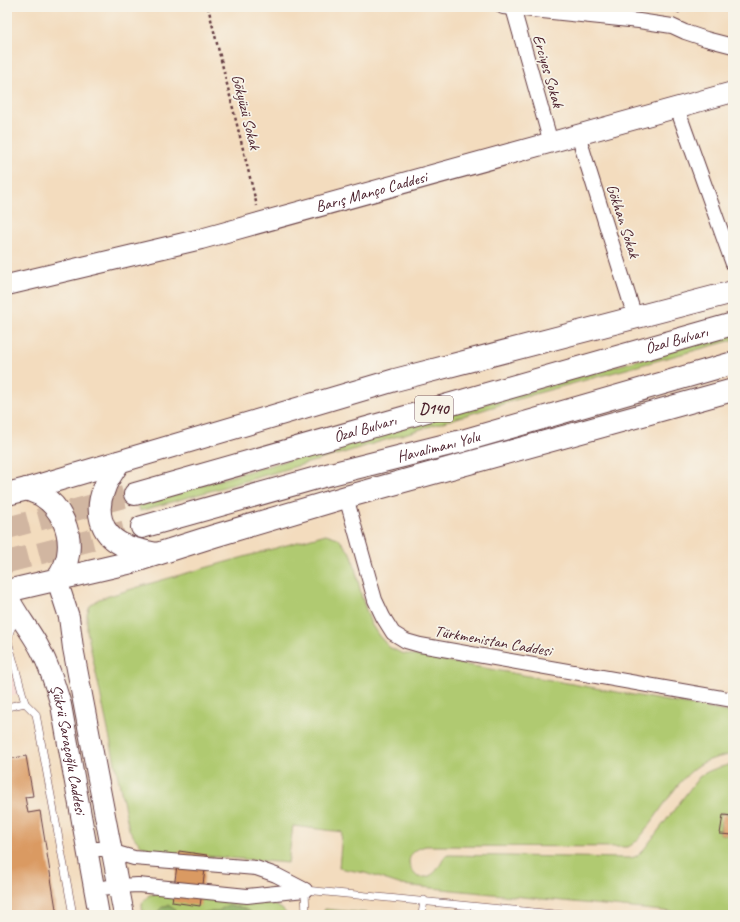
<svg xmlns="http://www.w3.org/2000/svg" width="740" height="922" font-family="Caveat,sans-serif">
  <style>
    .built { fill: #f7d0cd }
    .green { fill: #b0ca71; stroke: #7d744e }
    .forest { fill: #8cae63; stroke: #6b6647 }
    .building { fill: #da9a62 }
    .lines { fill: none; stroke-linecap: round; stroke-linejoin: round }
    .highway-tunnel { stroke: #d1b6a1; stroke-width: 22; stroke-dasharray: 22 11; stroke-linecap: butt }
    .lane-casing { stroke: #633b41; stroke-width: 8 }
    .street-casing { stroke: #633b41; stroke-width: 16 }
    .secondary-casing { stroke: #633b41; stroke-width: 22 }
    .highway-casing { stroke: #633b41; stroke-width: 24 }
    .path { stroke: #633b41; stroke-width: 2.5; stroke-dasharray: 3 3; stroke-linecap: butt }
    .lane { stroke: #fff; stroke-width: 7 }
    .street { stroke: #fff; stroke-width: 14 }
    .secondary { stroke: #fff; stroke-width: 20 }
    .highway { stroke: #fff; stroke-width: 22 }
    .labels { text-anchor: middle; dominant-baseline: central; stroke-width: 3.5; stroke-linejoin: round; paint-order: stroke }
    .shield { fill: #f7f3e8; stroke: #7e5f64; stroke-width: 1 }
    .shield-label { font-size: 15px; font-weight: bold; fill: #4a1f2b }
    .street-label { font-size: 16px; fill: #4a1f2b; stroke: #f7f3e8 }
  </style>
  <rect width="100%" height="100%" fill="#f7f3e8"/>
  <filter id="ink" filterUnits="userSpaceOnUse"><feTurbulence type="fractalNoise" baseFrequency=".025" numOctaves="2"/><feDisplacementMap in="SourceGraphic" scale="8" xChannelSelector="R" yChannelSelector="G"/><feConvolveMatrix kernelMatrix="1 2 1 2 8 2 1 2 1" color-interpolation-filters="sRGB"/></filter>
  <filter id="wash" filterUnits="userSpaceOnUse"><feTurbulence type="fractalNoise" baseFrequency=".012" numOctaves="4" result="noise"/><feDisplacementMap in="SourceGraphic" scale="16" xChannelSelector="R" yChannelSelector="G"/><feGaussianBlur stdDeviation="0.9" result="paint"/><feColorMatrix in="noise" values="0 0 0 0 0 0 0 0 0 0 0 0 0 0 0 0 0 1.4 0 .05"/><feComposite in="paint" operator="in"/></filter>
  <g filter="url(#wash)">
    <rect width="100%" height="100%" fill="#f3dcbe"/>
    <polygon class="built" points="7,659 19,694 7,698"/>
    <g class="green">
      <polygon points="733,333 733,340 538,393 343,453 140,511 138,503"/>
      <path d="M326,534L338,538L352,555L362,598L371,624L379,636L389,647L401,653L733,713V754C720,757 706,759 695,768C678,781 664,805 651,823C644,832 638,842 628,847L426,846C408,850 403,865 418,877C434,879 438,869 445,856L449,855L631,858L637,856L645,848L699,777C710,769 720,767 733,764V815L721,813L720,834L733,836V915H703L402,885L365,873L339,868L342,832L293,826L288,863L158,852C141,848 138,844 129,829L87,631V614L90,606L99,599L155,582Z"/>
      <polygon points="156,894 273,904 282,909 288,915 142,915 142,903 149,895"/>
      <polygon points="325,909 389,915 322,915"/>
    </g>
    <g class="forest">
      <polygon points="603,7 669,7 660,13 634,11 622,8 615,9"/>
      <path d="M168,905L175,910L176,915H157C158,909 162,907 168,905Z"/>
      <path d="M226,906C239,906 243,907 254,915H195L207,912H217Z"/>
    </g>
    <g id="blocks">
      <g class="building">
        <polygon points="26,756 33,796 25,797 28,813 40,811 57,915 7,915 7,759"/>
        <polygon points="723,815 733,816 733,835 720,834"/>
        <polygon points="179,851 207,855 200,906 172,902"/>
      </g>
    </g>
  </g>
  <g filter="url(#ink)">
    <use href="#blocks" fill-opacity="0" stroke="#633b41" stroke-width="1"/>
    <g class="lines">
      <g class="highway-tunnel">
        <polyline points="7,528 135,494"/>
        <polyline points="7,562 142,527"/>
      </g>
      <g class="lane-casing">
        <g id="lane">
          <path d="M20,620C11,624 9,632 8,641L25,703L36,714L73,915"/>
          <polyline points="7,707 25,703"/>
          <polyline points="306,915 305,890 565,915"/>
          <polyline points="422,915 424,900"/>
        </g>
      </g>
      <g class="street-casing">
        <g id="street">
          <polyline points="503,7 639,21 672,26 685,32 706,39 733,46"/>
          <polyline points="513,8 551,143"/>
          <polyline points="677,108 733,264"/>
          <polyline points="578,135 635,317"/>
          <polyline points="346,497 375,600 383,617 393,633 406,641 420,645 733,700"/>
          <polyline points="88,853 96,849 103,849 134,858 256,868 276,875 305,890"/>
          <polyline points="94,888 102,888 118,886 138,885 247,896 305,890"/>
        </g>
      </g>
      <g class="secondary-casing">
        <g id="secondary">
          <path id="s1" d="M7,285L201,239L733,92"/>
          <polyline points="57,580 69,617 73,648 124,915"/>
          <path id="s2" d="M7,594C15,613 29,628 39,647C49,665 55,685 61,705L99,915"/>
        </g>
      </g>
      <g class="highway-casing">
        <g id="highway">
          <path d="M119,462C114,471 107,479 104,489C95,510 100,533 121,544C132,549 145,552 157,554"/>
          <path d="M27,489C31,491 37,493 41,495C61,507 72,532 68,555C67,564 62,572 57,580"/>
          <polyline points="7,494 27,489 395,380 733,292"/>
          <path id="s3" d="M135,494L733,324"/>
          <path id="s4" d="M142,527L327,475L462,441L733,363"/>
          <polyline points="7,591 132,562 214,536 346,497 733,390"/>
        </g>
      </g>
      <g class="path">
        <polyline points="208,7 257,206"/>
        <polyline points="678,13 681,7"/>
      </g>
      <use href="#lane" class="lane"/>
      <use href="#street" class="street"/>
      <use href="#secondary" class="secondary"/>
      <use href="#highway" class="highway"/>
    </g>
  </g>
  <g class="labels">
    <rect class="shield" x="415" y="396" width="38" height="26" rx="3"/>
    <g class="shield-label">
      <text x="434" y="409">D140</text>
    </g>
    <g class="street-label">
      <text transform="translate(548 71) rotate(74)">Erciyes Sokak</text>
      <text transform="translate(246 112) rotate(76)">Gökyüzü Sokak</text>
      <text stroke="none"><textPath href="#s1" startOffset="376">Barış Manço Caddesi</textPath></text>
      <text transform="translate(623 221) rotate(72)">Gökhan Sokak</text>
      <text stroke="none"><textPath href="#s3" startOffset="563">Özal Bulvarı</textPath></text>
      <text stroke="none"><textPath href="#s3" startOffset="239">Özal Bulvarı</textPath></text>
      <text stroke="none"><textPath href="#s4" startOffset="307">Havalimanı Yolu</textPath></text>
      <text transform="translate(493 641) rotate(10)">Türkmenistan Caddesi</text>
      <text stroke="none"><textPath href="#s2" startOffset="169">Şükrü Saraçoğlu Caddesi</textPath></text>
    </g>
  </g>
  <rect width="740" height="922" fill="none" stroke="#f7f3e8" stroke-width="24"/>
</svg>
